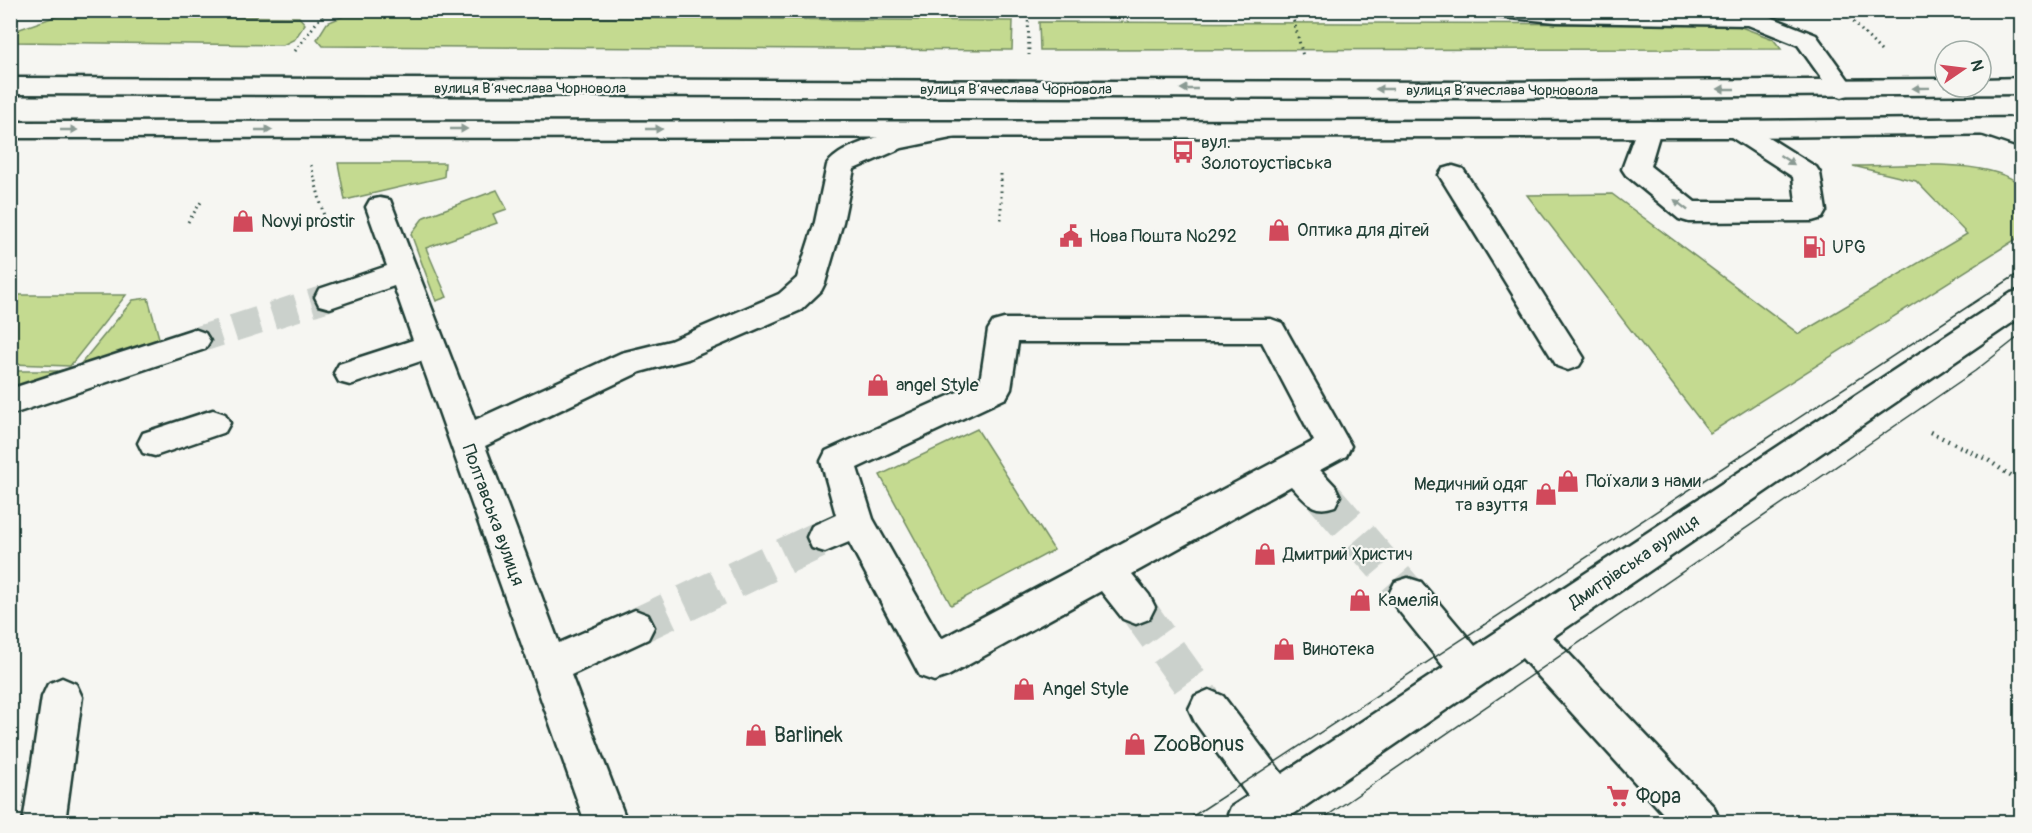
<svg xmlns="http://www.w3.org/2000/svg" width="2032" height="833" font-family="Pangolin,sans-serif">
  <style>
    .green { fill: #c4da90; stroke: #728c62; stroke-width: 1.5 }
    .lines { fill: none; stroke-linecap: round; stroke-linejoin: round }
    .minor-tunnel-far1 { stroke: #cbd1cc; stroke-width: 27; stroke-dasharray: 27 14; stroke-linecap: butt }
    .minor-tunnel { stroke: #cbd1cc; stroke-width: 37; stroke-dasharray: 37 18; stroke-linecap: butt }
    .minor-casing { stroke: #1f3d34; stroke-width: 5 }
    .major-casing { stroke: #1f3d34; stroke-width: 5 }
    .path-far1 { stroke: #1f3d34; stroke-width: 3; stroke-dasharray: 1.5 4; stroke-linecap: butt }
    .path { stroke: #1f3d34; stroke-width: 4.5; stroke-dasharray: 1.5 5; stroke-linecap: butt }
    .minor { fill: #f6f6f2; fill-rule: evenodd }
    .major { fill: #f6f6f2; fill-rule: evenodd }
    .tram { stroke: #1f3d34; stroke-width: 1.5 }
    .oneway { fill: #8a9a93 }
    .labels { text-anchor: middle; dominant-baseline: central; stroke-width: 4.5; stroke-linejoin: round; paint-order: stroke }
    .far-street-label { font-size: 15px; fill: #1f3d34; stroke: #f6f6f2 }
    .poi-label { font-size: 18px; fill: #1f3d34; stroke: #f6f6f2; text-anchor: start }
    .street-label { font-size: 18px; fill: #1f3d34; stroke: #f6f6f2 }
    .near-poi-label { font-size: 21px; fill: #1f3d34; stroke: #f6f6f2; text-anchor: start }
  </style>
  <rect width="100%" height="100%" fill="#f6f6f2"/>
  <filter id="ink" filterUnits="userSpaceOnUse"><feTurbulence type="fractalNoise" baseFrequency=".0167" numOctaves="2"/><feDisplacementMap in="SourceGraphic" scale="12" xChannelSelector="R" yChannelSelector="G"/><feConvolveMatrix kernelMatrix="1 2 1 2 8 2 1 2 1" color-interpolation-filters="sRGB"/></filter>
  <g filter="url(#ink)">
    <g class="green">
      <polygon points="60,15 299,17 305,24 295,39 283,45 11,42 11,32"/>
      <polygon points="344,16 1013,21 1012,50 323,46 317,39 327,23"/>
      <polygon points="1039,22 1733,24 1773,39 1781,49 1040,50"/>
      <polygon points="338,163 445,163 444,177 345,200"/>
      <path d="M1853,166C1897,166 1988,157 2021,185V236L1710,433L1527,195L1612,194L1799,334L1967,234L1916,181Z"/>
      <polygon points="497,190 507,209 493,214 497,223 426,248 447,297 436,301 411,234 424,217"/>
      <polygon points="11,295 126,295 70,366 11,364"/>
      <polygon points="148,298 161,345 11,392 11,371 58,371 79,366 133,300"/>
      <polygon points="977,429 1054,550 951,605 880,475"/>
    </g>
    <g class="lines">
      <polyline class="minor-tunnel-far1" points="194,341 330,297"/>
      <g class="minor-tunnel">
        <polyline points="1323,496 1408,594"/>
        <polyline points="1136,607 1209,709"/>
        <polyline points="635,627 825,537"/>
      </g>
      <g class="minor-casing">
        <g id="minor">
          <polygon points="1488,10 1753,10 1816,35 1855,89 1851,94 1842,97 1833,94 1798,45 1748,25 1556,22 1499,17 1491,15"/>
          <polygon points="1987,119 2022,130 2022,148 1978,133 1974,127 1978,121"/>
          <polygon points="1648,121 1657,123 1661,129 1650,166 1695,202 1796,202 1793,177 1728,135 1724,129 1728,123 1737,121 1746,123 1816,167 1820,173 1826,211 1822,218 1812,221 1689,222 1679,219 1626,175 1622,169 1639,123"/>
          <path d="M947,123L956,125L960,131L956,137L902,148L854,169L843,222L825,283L821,291L801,310L688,359L640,372L485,446L559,643L635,610L648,615L654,627L648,639L571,675L627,822H585L421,361L350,385L339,382L334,373L339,364L413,340L394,286L330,308L319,305L315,297L319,289L387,266L366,207L370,200L380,198L390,200L475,420L621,353L670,341L779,294L797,278L815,222L827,165C844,139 918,127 947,123Z"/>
          <polygon points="1453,166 1463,169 1579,350 1584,358 1579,366 1568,370 1557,366 1439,175 1443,169"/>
          <polygon points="2022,290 2022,316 1553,637 1714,807 1720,822 1671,822 1522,658 1282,822 1225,822 1231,807 1248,796 1195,722 1189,709 1195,696 1209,690 1223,696 1282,774 1444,667 1395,606 1389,594 1395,582 1408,578 1421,582 1475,646 2011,293"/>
          <path d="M1004,319H1271L1282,323L1351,446L1346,456L1320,470L1335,486L1340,496L1335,506C1312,514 1306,501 1291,486L1132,574L1149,595L1155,607L1149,619L1136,624L1123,619L1101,591L948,676L934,681L920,676L849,542L825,552L812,548L807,537L812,526L836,515L821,461L826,451L980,382L988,330L993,322ZM1018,342H1262L1314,441L941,639L873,519L857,468L1006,398L1011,389Z"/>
          <polygon points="194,329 205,333 210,341 205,349 10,415 10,389"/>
          <polygon points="213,410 225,414 230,423 225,432 155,456 143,453 138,443 143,433"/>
          <polygon points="62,678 76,684 82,697 65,822 23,822 42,697 48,684"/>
        </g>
      </g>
      <g class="major-casing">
        <g id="major">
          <polygon points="10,78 1493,82 1945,79 1945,87 1981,87 1981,79 2022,78 2022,94 1493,98 10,94"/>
          <polygon points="2022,118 2022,134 1737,137 10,138 10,122 1737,121"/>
        </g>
      </g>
      <g class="path-far1">
        <polyline points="1028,10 1029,55"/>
        <polyline points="1291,10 1303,56"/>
        <polyline points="1842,10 1881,51"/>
        <polyline points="295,51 326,10"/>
        <polyline points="311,165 325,220"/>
        <polyline points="1001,174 1001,221"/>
        <polyline points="188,222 203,199"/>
      </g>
      <polyline class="path" points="1930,432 1988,460 2022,484"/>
      <use href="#minor" class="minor"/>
      <use href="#major" class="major"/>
      <g class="tram">
        <polyline points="1184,822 2022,271"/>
        <polyline points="1318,822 1975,371 2022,334"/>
      </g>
    </g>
    <defs><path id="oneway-solid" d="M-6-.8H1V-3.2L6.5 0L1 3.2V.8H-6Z" transform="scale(1.5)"/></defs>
    <g class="oneway">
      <use href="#oneway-solid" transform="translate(1921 88) rotate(179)"/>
      <use href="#oneway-solid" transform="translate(1189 89) rotate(-180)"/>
      <use href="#oneway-solid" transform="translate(1384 89) rotate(-180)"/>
      <use href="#oneway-solid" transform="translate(1726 89) rotate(180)"/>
      <use href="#oneway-solid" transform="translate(459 129)"/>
      <use href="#oneway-solid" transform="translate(654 129)"/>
      <use href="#oneway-solid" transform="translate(69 130)"/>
      <use href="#oneway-solid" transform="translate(264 130)"/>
      <use href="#oneway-solid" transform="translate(1787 160) rotate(33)"/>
      <use href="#oneway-solid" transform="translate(1681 205) rotate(-142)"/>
    </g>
  </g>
  <defs>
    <g id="bus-bare" transform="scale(1.8)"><path d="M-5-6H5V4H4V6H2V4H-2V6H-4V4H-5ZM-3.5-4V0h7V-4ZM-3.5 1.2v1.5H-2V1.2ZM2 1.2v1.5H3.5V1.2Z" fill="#d1495b" stroke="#f6f6f2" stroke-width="2.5" paint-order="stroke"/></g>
    <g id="shop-bare" transform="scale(1.8)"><path d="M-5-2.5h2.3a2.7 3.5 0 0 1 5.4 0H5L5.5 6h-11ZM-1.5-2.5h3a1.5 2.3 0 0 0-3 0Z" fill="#d1495b" stroke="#f6f6f2" stroke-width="2.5" paint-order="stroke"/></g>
    <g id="civic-bare" transform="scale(1.8)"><path d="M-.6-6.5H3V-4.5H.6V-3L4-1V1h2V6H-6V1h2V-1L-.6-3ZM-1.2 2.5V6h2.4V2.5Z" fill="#d1495b" stroke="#f6f6f2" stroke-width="2.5" paint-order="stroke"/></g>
    <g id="fuel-bare" transform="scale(1.8)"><path d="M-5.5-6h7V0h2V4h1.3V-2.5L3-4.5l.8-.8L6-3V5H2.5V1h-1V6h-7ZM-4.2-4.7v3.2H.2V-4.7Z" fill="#d1495b" stroke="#f6f6f2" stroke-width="2.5" paint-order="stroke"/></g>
    <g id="supermarket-bare" transform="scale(1.8)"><path d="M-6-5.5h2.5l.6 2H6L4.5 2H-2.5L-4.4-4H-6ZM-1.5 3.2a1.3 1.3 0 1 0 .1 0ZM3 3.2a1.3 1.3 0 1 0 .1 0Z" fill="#d1495b" stroke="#f6f6f2" stroke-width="2.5" paint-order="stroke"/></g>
  </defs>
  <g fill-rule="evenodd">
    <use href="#bus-bare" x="1183" y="152"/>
    <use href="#shop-bare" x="243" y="221"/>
    <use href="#shop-bare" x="1279" y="230"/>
    <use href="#civic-bare" x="1071" y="236"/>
    <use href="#fuel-bare" x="1814" y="247"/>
    <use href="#shop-bare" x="878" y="385"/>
    <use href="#shop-bare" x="1568" y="481"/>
    <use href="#shop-bare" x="1546" y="494"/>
    <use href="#shop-bare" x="1265" y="554"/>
    <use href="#shop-bare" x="1360" y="600"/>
    <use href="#shop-bare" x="1284" y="649"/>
    <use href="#shop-bare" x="1024" y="689"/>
    <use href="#shop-bare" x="756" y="735"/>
    <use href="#shop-bare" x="1135" y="744"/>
    <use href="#supermarket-bare" x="1618" y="796"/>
  </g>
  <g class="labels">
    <g class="far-street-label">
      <text x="530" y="88">вулиця Вʼячеслава Чорновола</text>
      <text x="1016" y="89">вулиця Вʼячеслава Чорновола</text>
      <text x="1502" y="90">вулиця Вʼячеслава Чорновола</text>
    </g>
    <g class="poi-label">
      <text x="1201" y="142">вул.<tspan x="1201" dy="21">Золотоустiвська</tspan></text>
      <text x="261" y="221">Novyi prostir</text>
      <text x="1297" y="230">Оптика для дітей</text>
      <text x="1089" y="236">Нова Пошта №292</text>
      <text x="1832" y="247">UPG</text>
      <text x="896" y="385">angel Style</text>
      <text x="1586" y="481">Поїхали з нами</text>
      <text x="1528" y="484" text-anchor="end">Медичний одяг<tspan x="1528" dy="21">та взуття</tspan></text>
      <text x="1283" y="554">Дмитрий Христич</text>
      <text x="1378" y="600">Камелія</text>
      <text x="1302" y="649">Винотека</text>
      <text x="1042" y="689">Angel Style</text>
    </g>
    <g class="street-label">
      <text transform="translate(493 515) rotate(70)">Полтавська вулиця</text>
      <text transform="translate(1634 562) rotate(-34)">Дмитрівська вулиця</text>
    </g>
    <g class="near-poi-label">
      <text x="774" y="735">Barlinek</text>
      <text x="1153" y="744">ZooBonus</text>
      <text x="1636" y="796">Фора</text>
    </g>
  </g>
  <rect width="2032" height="833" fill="none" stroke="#f6f6f2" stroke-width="36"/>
  <rect x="18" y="18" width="1996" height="797" fill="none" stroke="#1f3d34" stroke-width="2" filter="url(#ink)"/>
  <g transform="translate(1963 69) rotate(76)"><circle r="28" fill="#f6f6f2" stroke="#a0aca6" stroke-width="1.5"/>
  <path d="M0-4.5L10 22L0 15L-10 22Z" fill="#d1495b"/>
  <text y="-9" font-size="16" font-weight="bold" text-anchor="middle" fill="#1f3d34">N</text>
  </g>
</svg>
